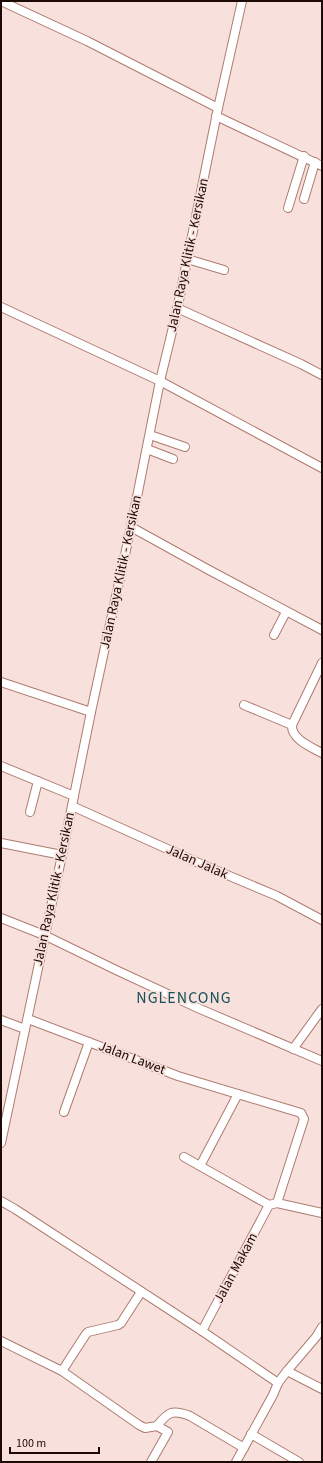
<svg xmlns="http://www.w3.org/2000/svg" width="323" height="1463" font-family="'Source Sans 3',sans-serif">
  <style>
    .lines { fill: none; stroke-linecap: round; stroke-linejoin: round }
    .minor-casing { stroke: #ae7b70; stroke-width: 10 }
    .minor { stroke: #fff; stroke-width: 8 }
    .labels { text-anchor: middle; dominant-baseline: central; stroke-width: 3.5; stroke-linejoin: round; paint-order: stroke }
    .street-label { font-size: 14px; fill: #1d0a07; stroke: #f8e1dc }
    .quarter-label { font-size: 16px; letter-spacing: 1px; fill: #18515c; stroke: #f8e1dc }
  </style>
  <rect width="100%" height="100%" fill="#f8e1dc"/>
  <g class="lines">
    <g class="minor-casing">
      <g id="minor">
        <polyline points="1,1 87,41 218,108"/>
        <polyline points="216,116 322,166"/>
        <polyline points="304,199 315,162"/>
        <polyline points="288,208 304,156"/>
        <polyline points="187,259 224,270"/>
        <polyline points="1,307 160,381 322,468"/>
        <polyline points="177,308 301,364 322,375"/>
        <polyline points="150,435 185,447"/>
        <polyline points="147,449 173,459"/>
        <polyline points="131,527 209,570 322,630"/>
        <polyline points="274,635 286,612"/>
        <path d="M322,663L292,725C291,739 311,747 322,753"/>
        <polyline points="1,682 91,712"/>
        <polyline points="244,705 292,725"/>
        <polyline points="1,766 74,796"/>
        <polyline points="72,806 194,861 277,896 322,920"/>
        <polyline points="30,812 38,781"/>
        <polyline points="1,843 62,855"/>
        <polyline points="1,918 44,935 116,970 200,1009 322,1061"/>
        <polyline points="28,1019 178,1076 301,1113 304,1119 277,1203"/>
        <polyline points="1,1020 25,1029"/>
        <polyline points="293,1049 322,1009"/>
        <polyline points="238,1094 200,1166 269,1205 277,1203 322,1213"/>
        <polyline points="64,1112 89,1042"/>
        <polyline points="1,1143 62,855 91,712 131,527 160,381 176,315 218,108 242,1"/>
        <polyline points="184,1157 200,1166"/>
        <polyline points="1,1201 15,1209 202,1331 278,1383"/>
        <polyline points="202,1331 269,1205"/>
        <path d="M1,1341L62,1371L139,1425L145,1428L157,1426C168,1412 172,1409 190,1416L244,1448"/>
        <polyline points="62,1371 86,1334 88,1332 118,1325 121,1323 141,1292"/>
        <polyline points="287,1371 322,1389"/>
        <polyline points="251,1434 299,1462"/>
        <polyline points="151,1462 168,1432 157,1426"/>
        <polyline points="236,1462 273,1395 278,1383 287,1371 316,1337 322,1327"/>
      </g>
    </g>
    <use href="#minor" class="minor"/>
  </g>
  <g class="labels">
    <g class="street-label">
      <text transform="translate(188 255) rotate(-78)">Jalan Raya Klitik - Kersikan</text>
      <text transform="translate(121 572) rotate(-78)">Jalan Raya Klitik - Kersikan</text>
      <text transform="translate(197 862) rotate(24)">Jalan Jalak</text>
      <text transform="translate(54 889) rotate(-78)">Jalan Raya Klitik - Kersikan</text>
      <text transform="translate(132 1058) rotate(21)">Jalan Lawet</text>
      <text transform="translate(236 1268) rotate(-62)">Jalan Makam</text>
    </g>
    <g class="quarter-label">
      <text x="184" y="998">NGLENCONG</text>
    </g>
  </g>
  <rect width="323" height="1463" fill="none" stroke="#1d0a07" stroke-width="4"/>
  <path d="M10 1447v6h89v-6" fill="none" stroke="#1d0a07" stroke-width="2"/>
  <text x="16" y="1447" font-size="12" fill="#1d0a07" stroke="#f8e1dc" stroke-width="3" paint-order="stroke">100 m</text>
</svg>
